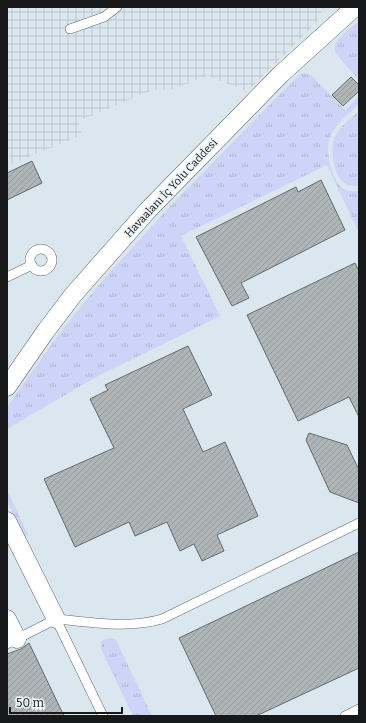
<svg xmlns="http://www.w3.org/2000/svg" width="366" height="723" font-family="Bitter,serif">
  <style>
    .built { fill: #dbe7ef }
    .industrial { fill: url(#industrial-grid) }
    .grass { fill: url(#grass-tufts) }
    .building { fill: url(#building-hatch); stroke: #646a6b }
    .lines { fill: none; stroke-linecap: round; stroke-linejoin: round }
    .lane-casing { stroke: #63686b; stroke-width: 10 }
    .street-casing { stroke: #63686b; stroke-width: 19 }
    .lane { stroke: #fff; stroke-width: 9 }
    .street { stroke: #fff; stroke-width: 18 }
    .labels { text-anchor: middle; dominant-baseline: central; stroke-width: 3.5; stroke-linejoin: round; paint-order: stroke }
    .street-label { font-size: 11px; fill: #161819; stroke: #eef3f7 }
  </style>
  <defs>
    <pattern id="industrial-grid" width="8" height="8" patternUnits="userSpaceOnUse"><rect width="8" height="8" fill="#dbe7ef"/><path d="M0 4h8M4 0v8" fill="none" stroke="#bbc5cc"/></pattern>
    <pattern id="grass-tufts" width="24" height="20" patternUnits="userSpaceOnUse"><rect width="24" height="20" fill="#ced3f8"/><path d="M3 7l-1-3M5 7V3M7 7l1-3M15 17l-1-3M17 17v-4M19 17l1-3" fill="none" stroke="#b0b4d4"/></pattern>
    <pattern id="building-hatch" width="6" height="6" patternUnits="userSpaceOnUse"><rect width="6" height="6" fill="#afb5b7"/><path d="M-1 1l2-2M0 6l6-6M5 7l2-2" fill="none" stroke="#969b9d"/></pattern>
  </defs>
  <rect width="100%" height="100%" fill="#eef3f7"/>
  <polygon class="built" points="325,7 359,7 359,716 7,716 7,149 13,163 82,135 79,121 153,90 170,90 208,76 247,92 316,23"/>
  <polygon class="industrial" points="7,7 325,7 316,23 247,92 208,76 170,90 153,90 79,121 82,135 12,164 7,149"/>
  <g class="grass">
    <path d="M359,21V80L336,54C329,41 350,29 359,21Z"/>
    <path d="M302,73L311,75L345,110L359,96V104C348,114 336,124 330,137C325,150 331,182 344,189C348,192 354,191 359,191V233L327,165L181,236L220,316L98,376L7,429V407L56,338L78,310L112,270L173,203L297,77Z"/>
    <path d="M359,111V186C354,186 348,186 344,183C334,175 330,151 334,139C338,128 350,119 359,111Z"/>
    <polygon points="7,490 28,535 26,537 24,536 7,501"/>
    <polygon points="110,638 116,640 152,716 133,716 101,649 102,640"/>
  </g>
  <g class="building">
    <polygon points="351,77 359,85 359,91 343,106 332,95"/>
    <polygon points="32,161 42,183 7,200 7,173"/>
    <polygon points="321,180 345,230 241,283 249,298 232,306 196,237 296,187 298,192"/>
    <polygon points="355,263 359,271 359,417 349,397 298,421 247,315"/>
    <polygon points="188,346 212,395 183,409 203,452 225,442 258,516 217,535 224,551 202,561 194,544 180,551 167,522 135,536 129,522 75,547 44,479 114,448 90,399 108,390 105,385"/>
    <polygon points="309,433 347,445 359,470 359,503 330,492 306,440"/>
    <polygon points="359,552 359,668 256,716 216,716 179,638"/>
    <polygon points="29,643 64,716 7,716 7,654 21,649"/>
  </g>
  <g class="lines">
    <g class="lane-casing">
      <g id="lane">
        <polyline points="70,29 104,17 117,7"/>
        <circle cx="41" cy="260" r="11"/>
        <polyline points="7,277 32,265"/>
        <path d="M56,619C91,622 128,629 162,619L359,523"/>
        <polyline points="56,619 103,716"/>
        <polyline points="7,644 56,619"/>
        <polyline points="345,716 359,709"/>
      </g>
    </g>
    <g class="street-casing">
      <g id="street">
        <polyline points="7,387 45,332 73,295 148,210 281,74 355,7"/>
        <polyline points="7,521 56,619"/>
        <polyline points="7,619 17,639"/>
      </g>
    </g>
    <use href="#lane" class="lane"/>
    <use href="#street" class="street"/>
  </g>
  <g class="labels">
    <g class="street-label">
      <text transform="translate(171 188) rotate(-47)">Havaalanı İç Yolu Caddesi</text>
    </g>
  </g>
  <rect width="366" height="723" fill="none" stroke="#161819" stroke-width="16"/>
  <path d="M10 707v6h112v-6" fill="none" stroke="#161819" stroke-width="2"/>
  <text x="16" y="707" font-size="12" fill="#161819" stroke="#eef3f7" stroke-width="3" paint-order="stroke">50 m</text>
</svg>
